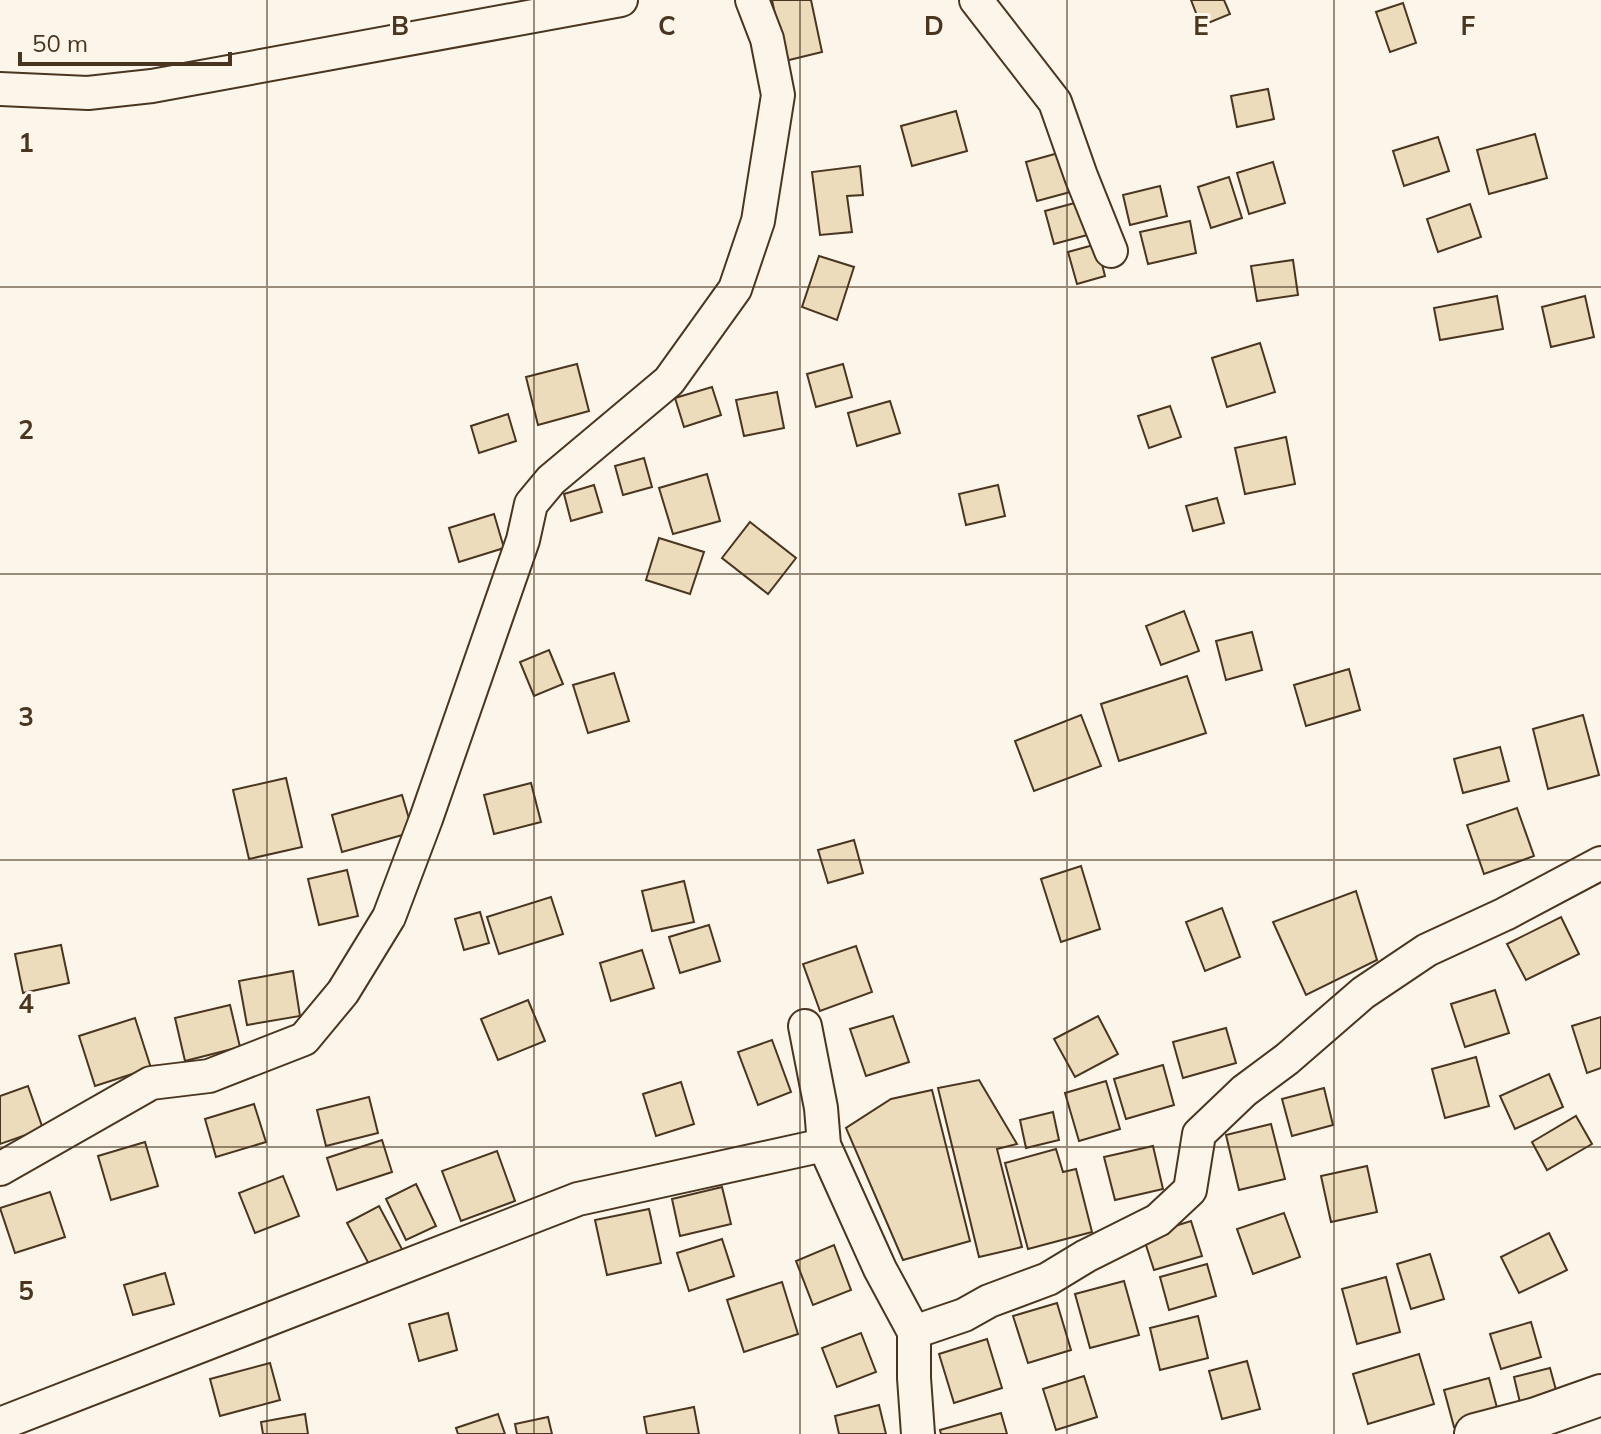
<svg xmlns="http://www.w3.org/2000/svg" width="1601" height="1434" font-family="Mulish,sans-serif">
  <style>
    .building { fill: #ecdcbc; stroke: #4a3520; stroke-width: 2 }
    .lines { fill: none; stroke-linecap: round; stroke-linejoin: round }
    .minor-casing { stroke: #4a3520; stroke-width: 36 }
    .major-casing { stroke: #4a3520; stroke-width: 44 }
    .minor { stroke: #fbf6e9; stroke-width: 32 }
    .major { stroke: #fbf6e9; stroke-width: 40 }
    .grid { fill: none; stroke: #4a3520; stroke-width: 2; stroke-opacity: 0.55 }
    .grid-label { font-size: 26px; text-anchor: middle; font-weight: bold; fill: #4a3520; stroke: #fbf6e9; stroke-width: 6; stroke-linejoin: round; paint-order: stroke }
  </style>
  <rect width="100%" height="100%" fill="#fbf6e9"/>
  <g class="building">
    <polygon points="772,0 811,0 822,52 785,61"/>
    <polygon points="1191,0 1224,0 1230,14 1201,26"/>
    <polygon points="1403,3 1416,43 1390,52 1376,12"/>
    <polygon points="1268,89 1274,119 1237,127 1231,96"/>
    <polygon points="956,111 967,151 912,166 901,126"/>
    <polygon points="1535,134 1547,178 1489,194 1477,150"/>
    <polygon points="1438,137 1449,171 1404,186 1393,151"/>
    <polygon points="1062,152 1074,191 1037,201 1026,162"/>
    <polygon points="1273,162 1285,203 1249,214 1237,173"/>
    <polygon points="860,166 863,195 847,196 852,232 820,235 812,172"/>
    <polygon points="1229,177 1242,218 1211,228 1198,187"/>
    <polygon points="1160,186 1167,216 1130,225 1123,195"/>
    <polygon points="1082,201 1091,234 1054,244 1045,211"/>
    <polygon points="1470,204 1481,237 1438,252 1427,219"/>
    <polygon points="1190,221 1196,253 1148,264 1140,232"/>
    <polygon points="1097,244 1105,276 1077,284 1068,252"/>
    <polygon points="819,256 854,267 837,320 802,307"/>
    <polygon points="1293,260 1298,295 1257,301 1251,266"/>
    <polygon points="1497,296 1503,329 1440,340 1434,308"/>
    <polygon points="1585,296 1594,337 1551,347 1542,307"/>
    <polygon points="1260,343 1275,392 1227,407 1212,358"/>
    <polygon points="577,364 589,411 538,425 526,377"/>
    <polygon points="843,364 852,397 816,407 807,374"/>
    <polygon points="712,387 721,415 684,427 675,398"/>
    <polygon points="777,392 784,428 744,436 736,400"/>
    <polygon points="890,401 900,433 857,446 848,413"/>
    <polygon points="1170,406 1181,437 1149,448 1138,416"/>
    <polygon points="508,414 516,441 479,453 471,426"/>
    <polygon points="1286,437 1295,484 1245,494 1235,448"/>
    <polygon points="644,458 652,487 623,495 615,466"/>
    <polygon points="707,474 720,521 673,534 659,488"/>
    <polygon points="594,485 602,512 571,521 564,494"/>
    <polygon points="998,485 1005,516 966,525 959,494"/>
    <polygon points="1217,498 1224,523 1193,531 1186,506"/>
    <polygon points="494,514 504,548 459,562 449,528"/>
    <polygon points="750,522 796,558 768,594 722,558"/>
    <polygon points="659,538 704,552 690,594 646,580"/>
    <polygon points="1184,611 1199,651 1161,665 1146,626"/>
    <polygon points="1252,632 1262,670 1226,680 1216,641"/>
    <polygon points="549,650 563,684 534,696 520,662"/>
    <polygon points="1349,669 1360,710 1306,726 1294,685"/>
    <polygon points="614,673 629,721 588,733 573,685"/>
    <polygon points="1187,676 1206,733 1119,761 1101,704"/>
    <polygon points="1081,715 1101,766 1034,791 1015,741"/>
    <polygon points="1583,715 1599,775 1548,789 1533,729"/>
    <polygon points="1500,747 1509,781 1463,793 1454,759"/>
    <polygon points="286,778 302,847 249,859 233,790"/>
    <polygon points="531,783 541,822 494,834 484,795"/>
    <polygon points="402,795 413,832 342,852 332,815"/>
    <polygon points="1517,808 1534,856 1484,874 1467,825"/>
    <polygon points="854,840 863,873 828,883 818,850"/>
    <polygon points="1081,866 1100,929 1061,942 1041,879"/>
    <polygon points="347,870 358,916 319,925 308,879"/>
    <polygon points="684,881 694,922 652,931 642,891"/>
    <polygon points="1356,891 1377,960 1306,995 1273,922"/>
    <polygon points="551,897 563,934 499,954 487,917"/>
    <polygon points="1222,908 1240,957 1205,971 1186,922"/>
    <polygon points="480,912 489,943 464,950 455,919"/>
    <polygon points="1561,917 1579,954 1526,980 1507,944"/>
    <polygon points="709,925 720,961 680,973 669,937"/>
    <polygon points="61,945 69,983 23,993 15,954"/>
    <polygon points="856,946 872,992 820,1011 803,964"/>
    <polygon points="642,950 654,988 611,1001 600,963"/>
    <polygon points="293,971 300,1016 247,1025 239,981"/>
    <polygon points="1495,990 1509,1033 1465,1047 1451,1004"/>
    <polygon points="528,1000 545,1041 498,1060 481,1019"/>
    <polygon points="230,1005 240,1047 185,1061 175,1018"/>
    <polygon points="893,1016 909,1062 866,1076 850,1029"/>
    <polygon points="1098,1016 1118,1054 1075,1077 1054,1039"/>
    <polygon points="1601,1017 1601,1068 1587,1073 1572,1026"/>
    <polygon points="135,1018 151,1068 95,1086 79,1036"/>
    <polygon points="1226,1028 1236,1063 1183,1078 1173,1042"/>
    <polygon points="772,1040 791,1092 758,1105 738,1052"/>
    <polygon points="1476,1057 1489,1106 1445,1118 1432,1069"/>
    <polygon points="1163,1065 1174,1105 1126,1119 1114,1079"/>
    <polygon points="1549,1074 1563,1107 1515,1129 1500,1096"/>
    <polygon points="979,1080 1017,1144 997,1149 1022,1247 979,1257 938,1088"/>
    <polygon points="1106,1081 1120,1129 1079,1141 1065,1093"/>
    <polygon points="681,1082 694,1124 656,1136 643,1094"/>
    <polygon points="28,1086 43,1129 0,1144 0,1096"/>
    <polygon points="1324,1088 1333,1125 1292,1136 1282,1099"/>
    <polygon points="932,1090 970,1241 903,1260 846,1128 891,1099"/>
    <polygon points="369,1097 378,1133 326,1146 317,1110"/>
    <polygon points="254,1104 266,1142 216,1157 205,1119"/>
    <polygon points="1053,1112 1059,1140 1026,1148 1020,1120"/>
    <polygon points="1576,1116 1592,1144 1547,1170 1532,1142"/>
    <polygon points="1271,1124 1285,1179 1239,1190 1226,1135"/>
    <polygon points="382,1140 392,1172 337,1190 327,1158"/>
    <polygon points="145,1142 158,1186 111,1200 98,1156"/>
    <polygon points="1153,1146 1163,1189 1115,1200 1104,1157"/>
    <polygon points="1056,1149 1063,1172 1076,1169 1092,1232 1028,1249 1005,1163"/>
    <polygon points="497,1151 515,1201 461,1221 442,1171"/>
    <polygon points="1367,1166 1377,1212 1331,1222 1321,1176"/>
    <polygon points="283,1176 299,1216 255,1233 239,1193"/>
    <polygon points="416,1184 436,1226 406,1240 386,1199"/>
    <polygon points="722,1187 731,1224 680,1236 672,1199"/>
    <polygon points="50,1192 65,1237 15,1253 0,1208"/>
    <polygon points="379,1206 403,1251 371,1268 347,1223"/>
    <polygon points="649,1209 661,1263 607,1275 595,1220"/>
    <polygon points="1284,1213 1300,1257 1253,1274 1237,1229"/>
    <polygon points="1191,1221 1202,1256 1154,1270 1143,1236"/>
    <polygon points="1549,1233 1567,1270 1519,1293 1501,1257"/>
    <polygon points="722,1239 734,1276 689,1291 677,1253"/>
    <polygon points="834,1245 851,1290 813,1305 796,1261"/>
    <polygon points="1430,1254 1444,1299 1411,1309 1397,1264"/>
    <polygon points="1207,1264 1216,1296 1169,1310 1160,1277"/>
    <polygon points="165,1273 174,1304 133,1315 124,1285"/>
    <polygon points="1386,1277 1400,1332 1357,1344 1342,1289"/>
    <polygon points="1124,1281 1139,1335 1090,1348 1075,1294"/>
    <polygon points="782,1282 798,1334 744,1352 727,1300"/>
    <polygon points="1057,1303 1071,1350 1028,1363 1013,1316"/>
    <polygon points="448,1313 457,1350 419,1361 409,1324"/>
    <polygon points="1198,1316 1208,1358 1160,1370 1150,1328"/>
    <polygon points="1531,1322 1541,1357 1501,1369 1490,1334"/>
    <polygon points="861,1333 876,1372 837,1387 822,1348"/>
    <polygon points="987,1339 1002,1388 954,1403 939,1354"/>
    <polygon points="1419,1354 1434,1404 1368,1424 1353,1374"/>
    <polygon points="1247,1361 1260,1409 1222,1419 1209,1371"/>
    <polygon points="270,1363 280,1400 220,1416 210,1379"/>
    <polygon points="1550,1368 1559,1401 1522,1411 1514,1377"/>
    <polygon points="1084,1376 1097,1417 1056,1430 1043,1389"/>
    <polygon points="1489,1378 1499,1415 1454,1427 1444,1390"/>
    <polygon points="879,1405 886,1434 839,1434 835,1416"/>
    <polygon points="694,1407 699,1434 647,1434 644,1417"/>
    <polygon points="1001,1413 1007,1434 941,1434 940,1430"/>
    <polygon points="305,1414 308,1434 263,1434 261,1422"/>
    <polygon points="498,1414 505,1434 458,1434 456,1428"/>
    <polygon points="548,1417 552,1434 517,1434 515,1424"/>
  </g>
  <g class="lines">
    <g class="minor-casing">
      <g id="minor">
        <polyline points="976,0 1055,102 1081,176 1111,251"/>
        <polyline points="0,89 88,93 152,86 621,0"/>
        <polyline points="805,1026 821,1108 824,1145 880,1269 914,1332"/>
        <polyline points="0,1169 151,1083 209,1076 304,1039 343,992 389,917 426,819 523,540 531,504 551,480 669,381 735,289 758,221 778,95 767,39 752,0"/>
        <polyline points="0,1424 578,1199 824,1145"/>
        <polyline points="918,1434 914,1378 914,1332 964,1315 989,1301 1048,1279 1086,1256 1158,1220 1190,1190 1199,1134 1244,1091 1287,1059 1363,993 1427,950 1505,914 1601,863"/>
      </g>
    </g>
    <g class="major-casing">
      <polyline id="major" points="1475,1434 1536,1418 1601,1395"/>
    </g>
    <use href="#minor" class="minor"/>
    <use href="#major" class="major"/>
  </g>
  <path class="grid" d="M267,0V1434M534,0V1434M800,0V1434M1067,0V1434M1334,0V1434M0,287H1601M0,574H1601M0,860H1601M0,1147H1601"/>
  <g class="grid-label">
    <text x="400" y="35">B</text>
    <text x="667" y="35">C</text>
    <text x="934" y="35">D</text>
    <text x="1201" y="35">E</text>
    <text x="1468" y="35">F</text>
    <text x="26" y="152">1</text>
    <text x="26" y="439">2</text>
    <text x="26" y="726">3</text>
    <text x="26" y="1013">4</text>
    <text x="26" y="1300">5</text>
  </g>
  <path d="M20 52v12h210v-12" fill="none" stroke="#4a3520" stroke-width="4"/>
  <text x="32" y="52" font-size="24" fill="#4a3520" stroke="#fbf6e9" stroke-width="6" paint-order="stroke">50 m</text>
</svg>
